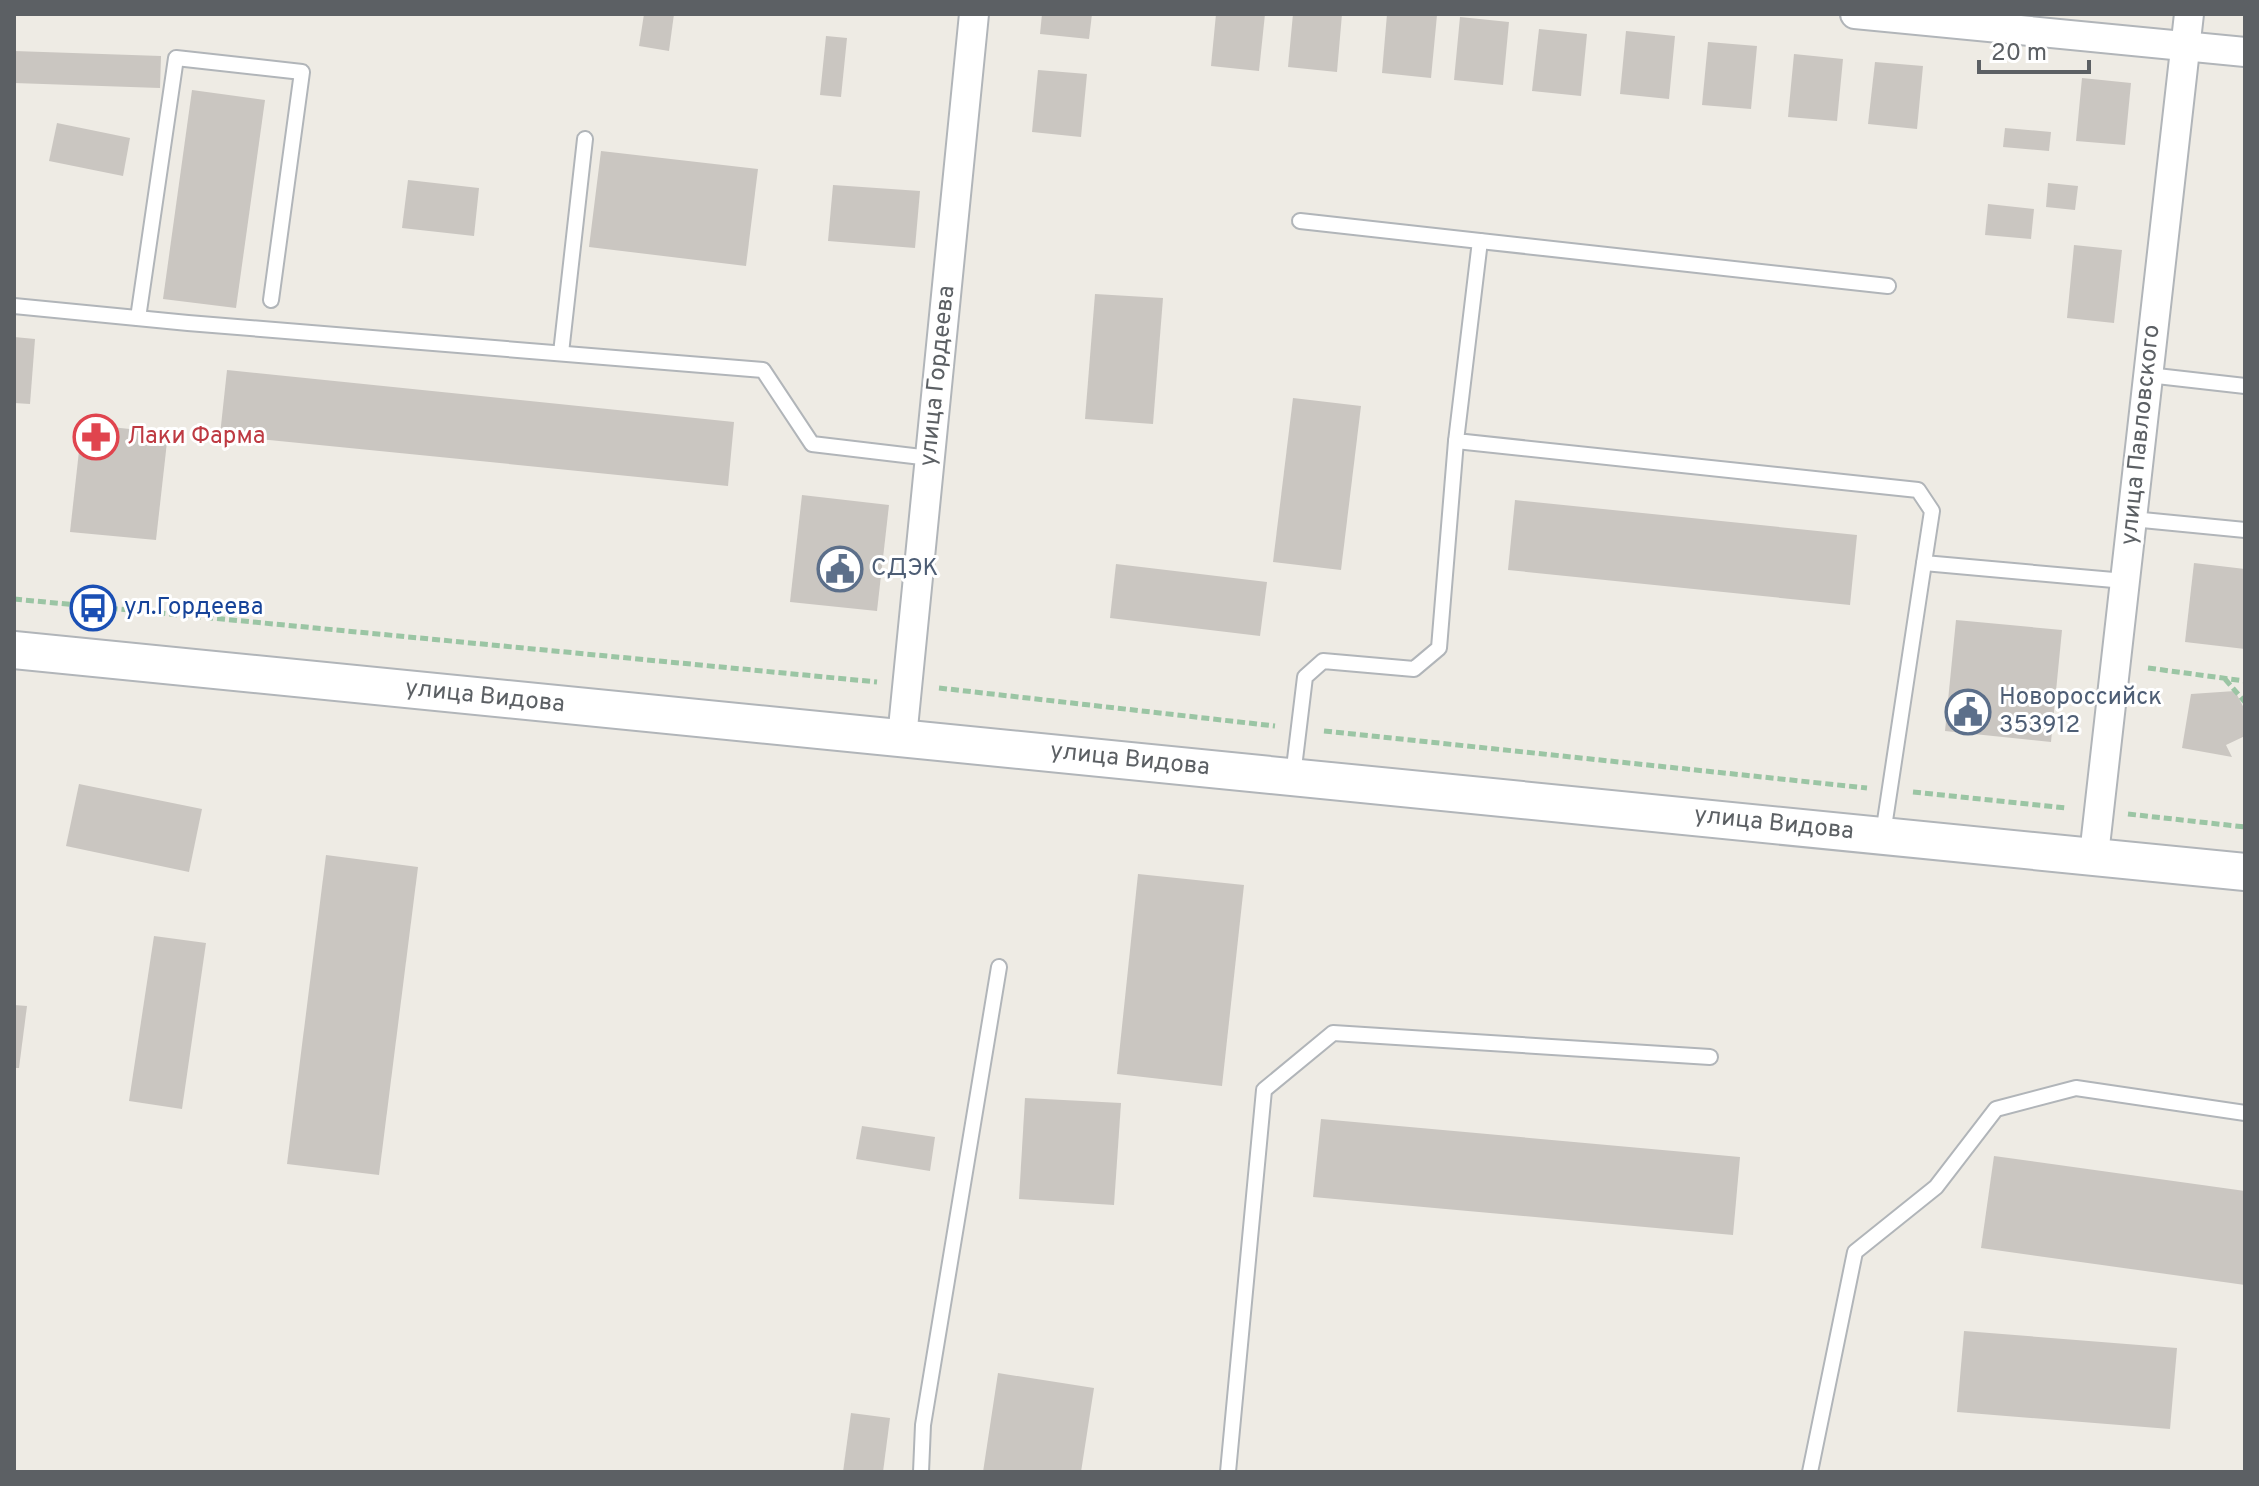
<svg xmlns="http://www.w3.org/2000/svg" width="2259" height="1486" font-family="Overpass,sans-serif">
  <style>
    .building { fill: #cac6c1 }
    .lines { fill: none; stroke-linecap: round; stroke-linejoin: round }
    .service-casing { stroke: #b1b5b9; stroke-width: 18 }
    .minor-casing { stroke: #b1b5b9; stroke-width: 32 }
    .tertiary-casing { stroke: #b1b5b9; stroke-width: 40 }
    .path { stroke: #9bc5a4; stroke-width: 5; stroke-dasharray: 8 4; stroke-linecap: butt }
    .service { stroke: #fff; stroke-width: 14 }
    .minor { stroke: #fff; stroke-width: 28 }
    .tertiary { stroke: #fff; stroke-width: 36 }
    .labels { text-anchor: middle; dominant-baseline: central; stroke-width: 6; stroke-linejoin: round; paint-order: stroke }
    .street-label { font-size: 24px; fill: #5c6064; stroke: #fff }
    .health-label { font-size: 24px; fill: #be3a42; stroke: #fff; text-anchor: start }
    .service-label { font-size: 24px; fill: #4e5e75; stroke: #fff; text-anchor: start }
    .transit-label { font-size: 24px; fill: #164399; stroke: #fff; text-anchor: start }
  </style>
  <rect width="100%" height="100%" fill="#eeebe4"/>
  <g class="building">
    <polygon points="644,14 674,14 669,51 639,46"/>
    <polygon points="1042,14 1092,14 1089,39 1040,34"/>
    <polygon points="1216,14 1265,14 1259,71 1211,66"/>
    <polygon points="1293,14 1342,14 1337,72 1288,67"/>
    <polygon points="1387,14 1437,15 1431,78 1382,73"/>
    <polygon points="1460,17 1509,22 1503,85 1454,80"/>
    <polygon points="1539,29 1587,34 1581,96 1532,91"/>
    <polygon points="1626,31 1675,36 1669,99 1620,94"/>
    <polygon points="826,36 847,38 841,97 820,95"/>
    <polygon points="1708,42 1757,46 1751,109 1702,105"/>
    <polygon points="14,51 161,56 160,88 14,83"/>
    <polygon points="1794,54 1843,59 1837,121 1788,117"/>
    <polygon points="1875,62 1923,66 1917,129 1868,124"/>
    <polygon points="1038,70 1087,74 1081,137 1032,132"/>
    <polygon points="2082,78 2131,83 2125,145 2076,141"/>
    <polygon points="192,90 265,100 236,308 163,299"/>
    <polygon points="57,123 130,138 123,176 49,161"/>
    <polygon points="2005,128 2051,132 2049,151 2003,147"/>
    <polygon points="601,151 758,169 746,266 589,247"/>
    <polygon points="408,180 479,188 474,236 402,228"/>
    <polygon points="2048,183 2078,186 2075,210 2046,207"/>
    <polygon points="833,185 920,191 915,248 828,241"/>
    <polygon points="1988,204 2034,209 2031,239 1985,235"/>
    <polygon points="2074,245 2122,250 2114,323 2067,318"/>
    <polygon points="1095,294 1163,298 1153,424 1085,419"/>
    <polygon points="14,337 35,339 30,404 14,403"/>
    <polygon points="227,370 734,422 728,486 220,435"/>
    <polygon points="1293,398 1361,406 1341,570 1273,562"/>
    <polygon points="82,424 168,433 156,540 70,532"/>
    <polygon points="802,495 889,505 877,611 790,602"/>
    <polygon points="1515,500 1857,535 1850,605 1508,570"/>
    <polygon points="2194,563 2245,569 2245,649 2185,642"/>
    <polygon points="1116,564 1267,582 1260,636 1110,618"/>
    <polygon points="1956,620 2062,630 2051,742 1945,731"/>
    <polygon points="2235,691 2245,710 2245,736 2226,745 2232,757 2182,748 2191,694"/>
    <polygon points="79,784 202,809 189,872 66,846"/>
    <polygon points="326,855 418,867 379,1175 287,1164"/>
    <polygon points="1138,874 1244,885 1222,1086 1117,1074"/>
    <polygon points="154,936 206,943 182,1109 129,1101"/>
    <polygon points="14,1005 27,1006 19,1068 14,1068"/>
    <polygon points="1025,1098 1121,1103 1114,1205 1019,1199"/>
    <polygon points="1321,1119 1740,1157 1733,1235 1313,1197"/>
    <polygon points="862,1126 935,1137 930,1171 856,1159"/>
    <polygon points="1994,1156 2245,1191 2245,1285 1981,1248"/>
    <polygon points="1964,1331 2177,1348 2170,1429 1957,1412"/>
    <polygon points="998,1373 1094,1388 1081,1472 983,1472"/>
    <polygon points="851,1413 890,1418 883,1472 843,1472"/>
  </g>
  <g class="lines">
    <g class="service-casing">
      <g id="service">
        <polyline points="1300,221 1480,241"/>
        <polyline points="1888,286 1480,241 1456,441 1918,490 1932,511 1924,563 2125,581"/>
        <polyline points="14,306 188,323 763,370 812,444 930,458"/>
        <polyline points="138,318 176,58 302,72 271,300"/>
        <polyline points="561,353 585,139"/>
        <polyline points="2148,375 2245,386"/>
        <polyline points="2132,519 2245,530"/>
        <polyline points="1293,776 1305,677 1323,661 1414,669 1439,648 1456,441"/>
        <polyline points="1883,834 1924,563"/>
        <polyline points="921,1472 923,1425 999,967"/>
        <polyline points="1228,1472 1264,1090 1333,1033 1710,1057"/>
        <polyline points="1810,1472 1855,1252 1936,1187 1996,1109 2076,1088 2245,1113"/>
      </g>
    </g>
    <g class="minor-casing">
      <g id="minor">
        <polyline points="1855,14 2245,52"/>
        <polyline points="902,738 974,14"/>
        <polyline points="2094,855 2189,14"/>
      </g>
    </g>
    <g class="tertiary-casing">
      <polyline id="tertiary" points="14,650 2245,872"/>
    </g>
    <g class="path">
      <polyline points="14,599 877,682"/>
      <polyline points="2148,668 2245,681"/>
      <polyline points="2225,679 2245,702"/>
      <polyline points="939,688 1275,726"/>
      <polyline points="1324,731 1867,788"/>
      <polyline points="1913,792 2066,808"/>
      <polyline points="2128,814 2245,827"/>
    </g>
    <use href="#service" class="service"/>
    <use href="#minor" class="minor"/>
    <use href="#tertiary" class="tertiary"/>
  </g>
  <defs>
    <g id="pharmacy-ring" transform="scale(2.3)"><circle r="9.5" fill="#fff" stroke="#e0444e" stroke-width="1.5"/><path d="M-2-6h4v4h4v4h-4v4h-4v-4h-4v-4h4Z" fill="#e0444e"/></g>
    <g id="civic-ring" transform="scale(2.3)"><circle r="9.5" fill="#fff" stroke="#5c6f8a" stroke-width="1.5"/><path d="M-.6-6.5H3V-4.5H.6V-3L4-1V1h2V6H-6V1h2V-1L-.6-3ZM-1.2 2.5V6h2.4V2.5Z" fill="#5c6f8a"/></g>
    <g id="bus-ring" transform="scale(2.3)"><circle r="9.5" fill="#fff" stroke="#1a4fb4" stroke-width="1.5"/><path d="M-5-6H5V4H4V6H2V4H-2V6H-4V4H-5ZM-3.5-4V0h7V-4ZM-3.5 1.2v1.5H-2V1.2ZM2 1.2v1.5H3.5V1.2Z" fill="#1a4fb4"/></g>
  </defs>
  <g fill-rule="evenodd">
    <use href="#pharmacy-ring" x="96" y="437"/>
    <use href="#civic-ring" x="840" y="569"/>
    <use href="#bus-ring" x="93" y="608"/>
    <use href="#civic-ring" x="1968" y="712"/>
  </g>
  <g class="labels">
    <g class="street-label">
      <text transform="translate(938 376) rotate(-84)">улица Гордеева</text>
      <text transform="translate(2141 435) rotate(-84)">улица Павловского</text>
      <text transform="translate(485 697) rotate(6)">улица Видова</text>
      <text transform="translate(1130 760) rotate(6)">улица Видова</text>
      <text transform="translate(1774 824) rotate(6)">улица Видова</text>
    </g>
    <g class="health-label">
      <text x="127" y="437">Лаки Фарма</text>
    </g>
    <g class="service-label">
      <text x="871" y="569">СДЭК</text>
      <text x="1999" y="698">Новороссийск<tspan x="1999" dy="28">353912</tspan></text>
    </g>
    <g class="transit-label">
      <text x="124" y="608">ул.Гордеева</text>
    </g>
  </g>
  <rect width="2259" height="1486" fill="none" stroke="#5c6064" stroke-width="32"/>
  <path d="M1979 60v12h110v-12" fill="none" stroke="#5c6064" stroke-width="4"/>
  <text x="1991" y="60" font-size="24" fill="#5c6064" stroke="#ffffff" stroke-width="6" paint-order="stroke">20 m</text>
</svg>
